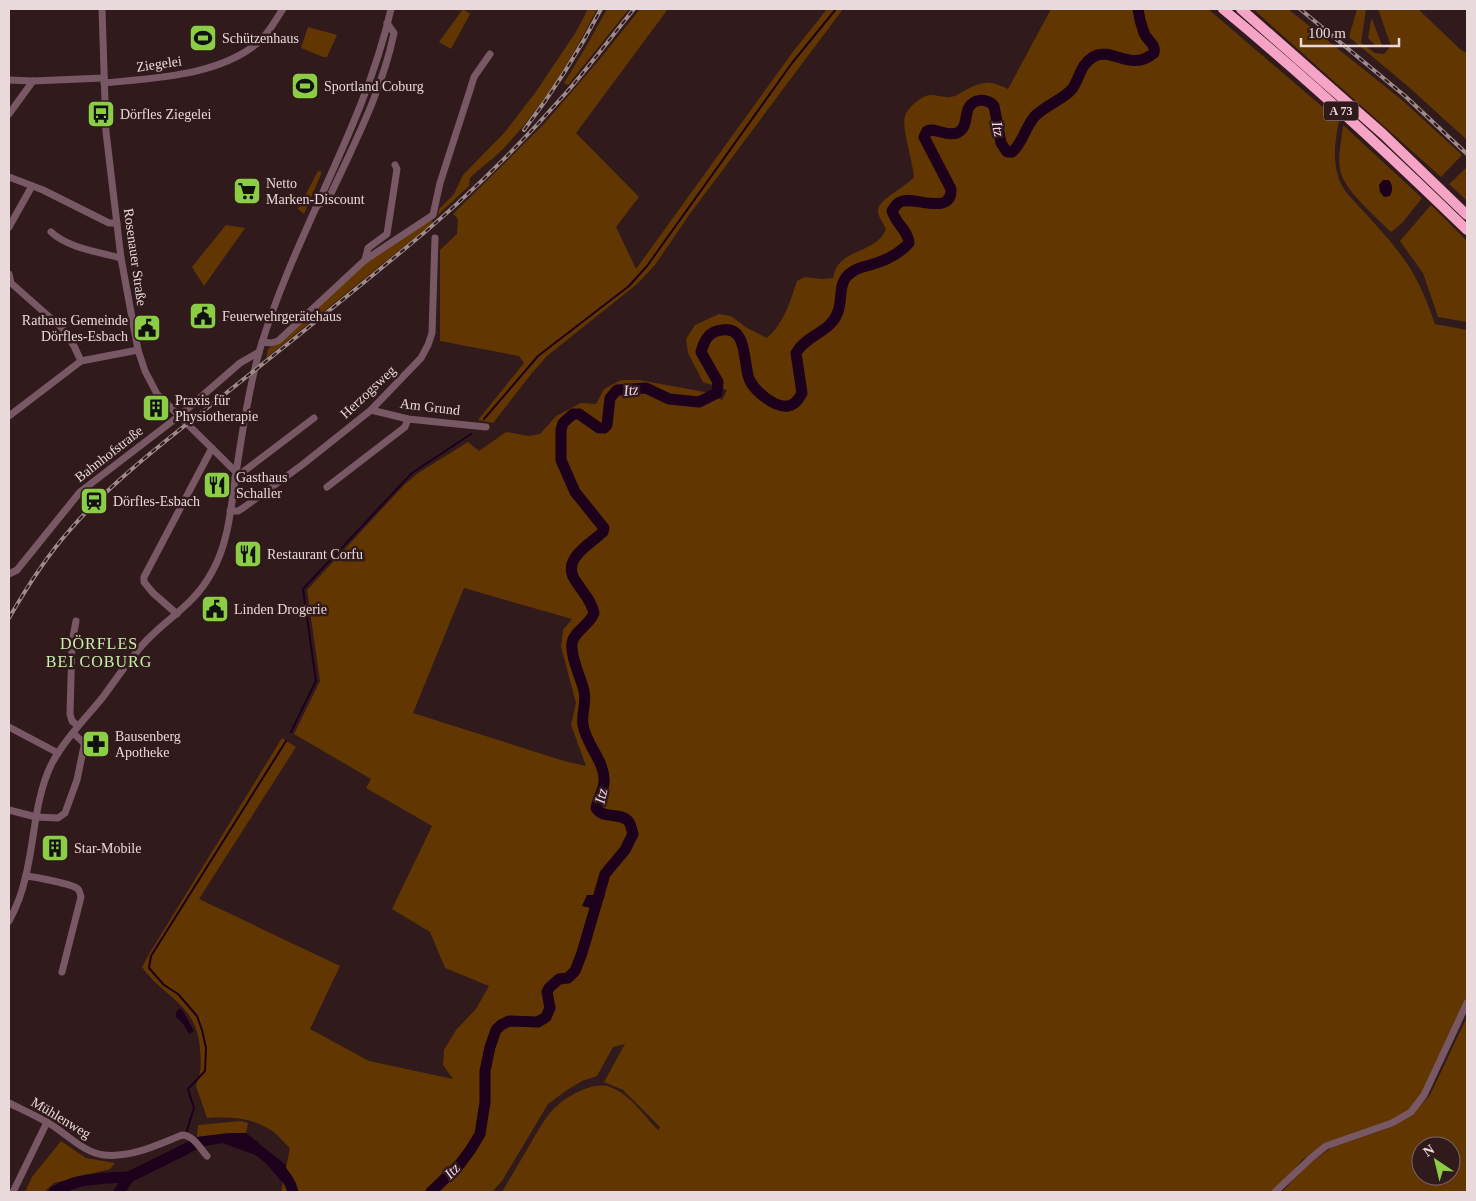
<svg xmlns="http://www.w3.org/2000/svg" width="1476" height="1201" font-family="'Times New Roman',serif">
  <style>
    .green { fill: #613601; fill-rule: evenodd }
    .water { fill: #1d001b }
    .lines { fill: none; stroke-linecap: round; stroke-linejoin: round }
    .stream { stroke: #1d001b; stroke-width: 2 }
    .river { stroke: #1d001b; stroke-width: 11 }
    .minor { stroke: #795865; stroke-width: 7 }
    .highway { stroke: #f6a4c5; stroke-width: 10 }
    .rail-casing { stroke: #9e8b8c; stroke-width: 4 }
    .rail { stroke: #301a1b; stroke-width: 2; stroke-dasharray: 5.5; stroke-linecap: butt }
    .labels { text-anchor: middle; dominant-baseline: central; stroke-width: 5; stroke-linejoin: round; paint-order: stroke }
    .shield { fill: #301a1b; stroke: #b2a0a1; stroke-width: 1 }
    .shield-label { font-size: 12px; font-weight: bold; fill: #e9d9da }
    .poi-label { font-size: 14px; fill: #e9d9da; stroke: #301a1b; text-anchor: start }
    .street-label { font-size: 14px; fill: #e9d9da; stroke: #301a1b }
    .water-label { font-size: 15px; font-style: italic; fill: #f6d4f1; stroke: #301a1b }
    .quarter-label { font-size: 16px; letter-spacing: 1px; fill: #caf1ab; stroke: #301a1b }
  </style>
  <rect width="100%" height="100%" fill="#301a1b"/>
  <g class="green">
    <polygon points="463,9 470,14 451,49 439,42"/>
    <path d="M588,9H597C573,57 540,111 502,150C492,160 480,168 470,178L469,186L438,215L439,209L454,194L463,175L505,132L535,93L576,32Z"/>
    <polygon points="607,9 629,9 568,85 564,83 587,45"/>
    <polygon points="640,9 668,9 576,133 639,197 616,227 636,269 792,53 827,9 843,9 689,215 655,265 637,284 547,356 532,373 493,423 478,420 524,363 519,356 440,341 440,250 457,234 458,219 453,214 544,124 599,60"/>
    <path d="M1051,9H1208L1339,121C1334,146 1331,170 1346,192C1367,216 1390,238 1408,265C1420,283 1428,304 1435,324L1467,330V1002L1425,1092L1409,1110L1391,1120L1328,1142L1302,1160L1281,1186L1269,1192H502C512,1175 523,1157 533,1139C540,1128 547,1114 558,1105C569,1095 595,1081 610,1087C630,1094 644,1116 658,1130L660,1127L623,1090L604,1082L625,1044L613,1047L597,1076L582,1081L567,1090L548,1104L502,1181L492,1192H281L290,1148C283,1142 277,1133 269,1129C250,1117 229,1117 207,1118L196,1086C202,1069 201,1065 200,1048C196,1003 165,999 142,967L149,954L282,738L296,747L199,899L340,966L310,1029L369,1061L453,1079L443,1065L444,1050L456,1030L476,1009L489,986L445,968L430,932L392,909L432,826L366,788L371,779L294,734L320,681L307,590L404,485L418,473L468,442L479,451L506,432L529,436L540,434L556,416L581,403L596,404L604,389L621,380H639L705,392L722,400L727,390L703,382L688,353L686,339L695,325L719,314L731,316L747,328L767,338C784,323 790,302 797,281L805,277L822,279L833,278C838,247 876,255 886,229C884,224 878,217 878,211C877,200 906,187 914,177C913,162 901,126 905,116C908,107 922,95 931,95C937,95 944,98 950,97C955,97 960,93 964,91C983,81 989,80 1008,89ZM464,588L572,619L563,630L561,647L576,703L571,725L586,766L564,761L413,713Z"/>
    <polygon points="1253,9 1288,9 1402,100 1462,155 1441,177"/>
    <polygon points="1357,9 1366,9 1361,43 1375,53 1384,54 1391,46 1378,9 1418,9 1461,50 1467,53 1467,140 1411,89 1349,37"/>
    <polygon points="1372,19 1382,45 1377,47 1368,38 1371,20"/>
    <polygon points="308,27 337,35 327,57 323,57 301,48"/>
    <path d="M1343,125L1422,198L1402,223L1391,232C1378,219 1348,193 1342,176C1336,161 1342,140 1343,125Z"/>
    <polygon points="1467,167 1467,201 1449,184"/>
    <polygon points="318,171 322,172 304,214 298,209"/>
    <polygon points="1431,205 1467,241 1467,322 1438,317 1423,273 1400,241"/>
    <polygon points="431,218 433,223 266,358 268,349 282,341 366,263"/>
    <polygon points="226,225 245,228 204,286 192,267"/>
    <path d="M1467,1017V1192H1282L1307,1165L1331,1148L1394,1126L1413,1114L1430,1095ZM1421,1146H1451V1176H1421Z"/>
    <polygon points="241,1121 248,1123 246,1133 230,1133 197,1137 198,1125"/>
    <polygon points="61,1141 86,1158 115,1163 110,1169 54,1183 44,1192 25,1192 32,1177"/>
  </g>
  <g class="water">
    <path d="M1383,180H1389C1393,186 1393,190 1390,196L1384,197L1380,192L1379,185Z"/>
    <polygon points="587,895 605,895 599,910 582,906"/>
    <path d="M180,1008C185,1012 190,1025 194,1031L189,1034L184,1025L176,1017V1012Z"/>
    <polygon points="230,1133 246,1133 259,1143 253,1154 222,1143 205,1146 172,1160 172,1150 197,1137"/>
    <polygon points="272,1154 286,1165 282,1182 265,1162"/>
  </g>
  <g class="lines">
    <g class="stream">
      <polyline points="484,419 538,356 629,286 647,266 792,63 836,9"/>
      <polyline points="291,732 316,681 303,589 412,473 471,434"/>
      <polyline points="186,1134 194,1108 188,1089 205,1071 206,1048 202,1030 197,1016 178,994 164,985 149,968 151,956 286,741"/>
    </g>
    <g class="river">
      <path d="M244,1140C261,1152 288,1170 293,1192"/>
      <path d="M54,1192C76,1178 103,1178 129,1177"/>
      <polyline points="119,1192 129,1177 186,1149"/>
      <path d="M431,1192L460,1164L471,1149L480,1134L485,1102V1071L490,1047L496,1030L501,1025L509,1021L538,1022L546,1017L550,1008L547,992L549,988L559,979L568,978L575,971L582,953L605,874L625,850L633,834C632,831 631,825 629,822C621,811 603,820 596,808C598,799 603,791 604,783C606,762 586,745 583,725C581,714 587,703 584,691C581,678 570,656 572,643C574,631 589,626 594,613C591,600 584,594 577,583C559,560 588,546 603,532L604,528L575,492L561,460V430L563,423L573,414H579L599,428H604L607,425L610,398L617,390L646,388L669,399L699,402L717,393L718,382L701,352C704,342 707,334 717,331C750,321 742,365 750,381C756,392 775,408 788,406C794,405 799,399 802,393L796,353C805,336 830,332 837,314C844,299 836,282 852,272C857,268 863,267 870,265C885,261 898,255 909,243C908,230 896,224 892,211C894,208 896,204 900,202C913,195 952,217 951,189L924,137L927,131C936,127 946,137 957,133C967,129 965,117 968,109C973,98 987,98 994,106L1001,143L1007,152H1012C1023,143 1025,127 1035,116C1045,106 1065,98 1072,89C1080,78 1080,65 1093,57C1112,46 1130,73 1154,53C1156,43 1147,41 1144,33C1141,25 1139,17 1138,9"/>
    </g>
    <g class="minor">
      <polyline points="102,9 106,132 121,258 138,350 145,371 157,394 236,472"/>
      <polyline points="9,80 33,81 104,78"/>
      <path d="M104,83C154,78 222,76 261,40C270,31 276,19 283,9"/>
      <polyline points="9,114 33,81"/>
      <polyline points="9,177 43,190 109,223 117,223"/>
      <path d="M318,205L329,198C354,144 382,91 394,33L387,23"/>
      <polyline points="9,227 32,186"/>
      <path d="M51,232C68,248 99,252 121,258"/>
      <polyline points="365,260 368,248 387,234 397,169 395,165"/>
      <polyline points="9,274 11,283 63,329 74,346 81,361"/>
      <polyline points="262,342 271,343 278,341 365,260 433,215 440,183 470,90 474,77 490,54"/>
      <polyline points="371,410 408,419 486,427"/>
      <polyline points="9,416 81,361 138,350"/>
      <polyline points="235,478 314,418"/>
      <polyline points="327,487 405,427 408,419"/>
      <polyline points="230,511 238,511 243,508 302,465 371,410 421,358 428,345 432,333 435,238"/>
      <polyline points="9,574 17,570 80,492 179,416 240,363 259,352"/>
      <polyline points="177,614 153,593 144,582 144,577 212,448"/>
      <polyline points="76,621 72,643 70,714 72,721 78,726"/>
      <polyline points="9,727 58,753"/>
      <polyline points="9,810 36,817 58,818 65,813 77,780 84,746 84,743 73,733"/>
      <path d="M26,876C35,877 73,884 78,889C80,891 80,894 81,897L62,972"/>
      <path d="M9,921C16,908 22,893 25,879C35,841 34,801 51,765C64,740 85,719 103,697C117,678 130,658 146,641C171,615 194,605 212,572C229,542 231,506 236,473C242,434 249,387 260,349C295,232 364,128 391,9"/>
      <path d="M9,1103C23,1110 37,1116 50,1124C67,1134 84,1153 104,1155C131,1158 157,1145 182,1135C193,1135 200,1148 207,1156"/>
      <polyline points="13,1192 47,1122"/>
      <polyline points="1275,1192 1311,1158 1326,1146 1392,1123 1411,1112 1424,1095 1467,1003"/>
    </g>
    <g class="highway">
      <path d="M1223,9C1308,79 1388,153 1467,230"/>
      <polyline points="1241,9 1383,134 1467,215"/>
    </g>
    <g class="rail-casing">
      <g id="rail">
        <polyline points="1300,9 1405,96 1467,154"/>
        <path d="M524,130C553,92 579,51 601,9"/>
        <path d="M9,618C27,587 45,558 69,531C115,477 180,430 235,386C289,343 343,300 396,256C457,207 513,153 565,94C589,67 611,37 634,9"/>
      </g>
    </g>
    <use href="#rail" class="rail"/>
  </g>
  <defs>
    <g id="stadium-square" transform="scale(1.4375)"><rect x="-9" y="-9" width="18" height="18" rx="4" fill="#8bce46" stroke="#301a1b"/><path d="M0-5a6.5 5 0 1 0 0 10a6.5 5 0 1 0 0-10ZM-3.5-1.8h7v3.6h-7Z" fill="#111"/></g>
    <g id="bus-square" transform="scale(1.4375)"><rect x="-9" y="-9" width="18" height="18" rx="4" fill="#8bce46" stroke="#301a1b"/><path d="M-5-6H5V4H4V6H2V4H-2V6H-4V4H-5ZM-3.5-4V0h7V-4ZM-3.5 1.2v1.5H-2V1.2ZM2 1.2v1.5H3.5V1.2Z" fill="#111"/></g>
    <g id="supermarket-square" transform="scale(1.4375)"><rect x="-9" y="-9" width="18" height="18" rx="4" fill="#8bce46" stroke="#301a1b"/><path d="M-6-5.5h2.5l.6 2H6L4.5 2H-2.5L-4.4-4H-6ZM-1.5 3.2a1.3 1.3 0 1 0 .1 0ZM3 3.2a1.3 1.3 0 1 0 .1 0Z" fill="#111"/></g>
    <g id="civic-square" transform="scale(1.4375)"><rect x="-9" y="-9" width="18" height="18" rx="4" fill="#8bce46" stroke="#301a1b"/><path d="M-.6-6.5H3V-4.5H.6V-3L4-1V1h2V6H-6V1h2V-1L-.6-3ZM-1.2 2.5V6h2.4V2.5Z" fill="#111"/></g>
    <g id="building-square" transform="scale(1.4375)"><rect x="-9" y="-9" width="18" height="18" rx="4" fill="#8bce46" stroke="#301a1b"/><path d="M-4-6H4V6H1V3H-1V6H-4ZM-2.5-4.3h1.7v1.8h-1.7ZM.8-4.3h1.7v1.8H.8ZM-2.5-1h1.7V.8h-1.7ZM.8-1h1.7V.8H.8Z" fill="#111"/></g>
    <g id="restaurant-square" transform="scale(1.4375)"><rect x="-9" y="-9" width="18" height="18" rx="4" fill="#8bce46" stroke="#301a1b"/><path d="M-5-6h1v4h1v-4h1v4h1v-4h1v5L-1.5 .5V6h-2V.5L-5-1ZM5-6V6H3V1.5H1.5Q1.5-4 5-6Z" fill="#111"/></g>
    <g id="station-square" transform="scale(1.4375)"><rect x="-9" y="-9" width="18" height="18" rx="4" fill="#8bce46" stroke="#301a1b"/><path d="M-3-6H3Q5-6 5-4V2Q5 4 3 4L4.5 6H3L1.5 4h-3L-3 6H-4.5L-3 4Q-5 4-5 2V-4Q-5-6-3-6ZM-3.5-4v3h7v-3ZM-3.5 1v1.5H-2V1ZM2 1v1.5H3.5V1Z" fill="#111"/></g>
    <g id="pharmacy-square" transform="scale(1.4375)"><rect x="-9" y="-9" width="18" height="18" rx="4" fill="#8bce46" stroke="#301a1b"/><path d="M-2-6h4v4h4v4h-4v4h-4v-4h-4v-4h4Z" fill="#111"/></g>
  </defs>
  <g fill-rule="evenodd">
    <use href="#stadium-square" x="203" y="38"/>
    <use href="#stadium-square" x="305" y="86"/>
    <use href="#bus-square" x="101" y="114"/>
    <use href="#supermarket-square" x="247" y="191"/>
    <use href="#civic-square" x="203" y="316"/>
    <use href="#civic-square" x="147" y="328"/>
    <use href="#building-square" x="156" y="408"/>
    <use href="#restaurant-square" x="217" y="485"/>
    <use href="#station-square" x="94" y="501"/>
    <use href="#restaurant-square" x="248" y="554"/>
    <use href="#civic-square" x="215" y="609"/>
    <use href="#pharmacy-square" x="96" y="744"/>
    <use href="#building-square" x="55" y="848"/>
  </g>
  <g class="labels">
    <rect class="shield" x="1323.5" y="101.5" width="35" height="19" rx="4"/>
    <g class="shield-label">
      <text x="1341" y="111">A 73</text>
    </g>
    <g class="poi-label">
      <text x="222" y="38">Schützenhaus</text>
      <text x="324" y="86">Sportland Coburg</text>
      <text x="120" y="114">Dörfles Ziegelei</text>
      <text x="266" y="183">Netto<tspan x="266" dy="16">Marken-Discount</tspan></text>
      <text x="222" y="316">Feuerwehrgerätehaus</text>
      <text x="128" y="320" text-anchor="end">Rathaus Gemeinde<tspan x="128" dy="16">Dörfles-Esbach</tspan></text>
      <text x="175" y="400">Praxis für<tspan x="175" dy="16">Physiotherapie</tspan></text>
      <text x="236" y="477">Gasthaus<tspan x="236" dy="16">Schaller</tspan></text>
      <text x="113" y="501">Dörfles-Esbach</text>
      <text x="267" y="554">Restaurant Corfu</text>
      <text x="234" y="609">Linden Drogerie</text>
      <text x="115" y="736">Bausenberg<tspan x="115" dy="16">Apotheke</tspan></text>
      <text x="74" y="848">Star-Mobile</text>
    </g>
    <g class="street-label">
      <text transform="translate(159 64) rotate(-8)">Ziegelei</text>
      <text transform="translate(135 257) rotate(82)">Rosenauer Straße</text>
      <text transform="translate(368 392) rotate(-43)">Herzogsweg</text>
      <text transform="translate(430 407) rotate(7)">Am Grund</text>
      <text transform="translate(109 454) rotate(-38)">Bahnhofstraße</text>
      <text transform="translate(61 1118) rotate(31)">Mühlenweg</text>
    </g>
    <g class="water-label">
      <text transform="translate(998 129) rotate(79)">Itz</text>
      <text transform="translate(631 390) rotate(-5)">Itz</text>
      <text transform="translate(601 796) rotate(-77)">Itz</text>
      <text transform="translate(452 1171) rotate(-46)">Itz</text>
    </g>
    <g class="quarter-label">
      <text x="99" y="643">DÖRFLES<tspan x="99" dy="18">BEI COBURG</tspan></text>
    </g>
  </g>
  <rect width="1476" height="1201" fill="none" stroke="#e9d9da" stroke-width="20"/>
  <g transform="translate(1436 1161) rotate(325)"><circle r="24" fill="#301a1b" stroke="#7a6667"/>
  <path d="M0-4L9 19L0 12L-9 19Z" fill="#8bce46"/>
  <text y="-8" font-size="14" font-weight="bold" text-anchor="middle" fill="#e9d9da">N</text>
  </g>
  <path d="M1301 38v8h98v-8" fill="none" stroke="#e9d9da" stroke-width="2.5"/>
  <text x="1308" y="38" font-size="15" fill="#e9d9da" stroke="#301a1b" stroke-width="4" paint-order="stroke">100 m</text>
</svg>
